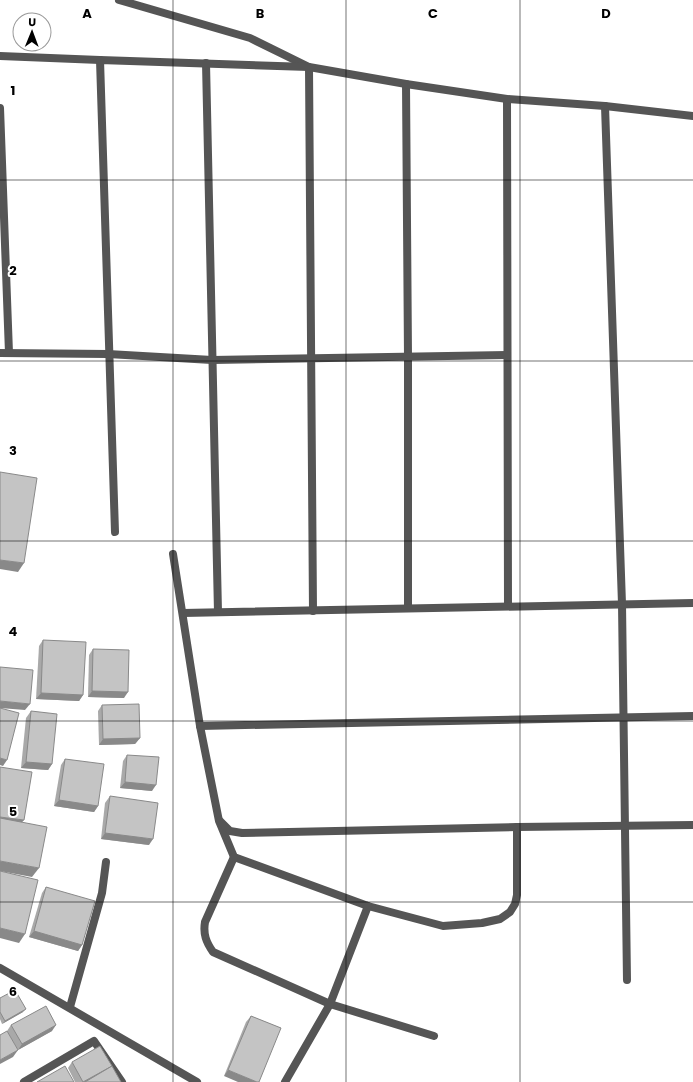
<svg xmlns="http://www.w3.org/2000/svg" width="693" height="1082" font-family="Poppins,sans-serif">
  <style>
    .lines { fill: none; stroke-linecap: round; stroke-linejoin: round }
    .street { stroke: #555; stroke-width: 8 }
    .wall { fill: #a9a9a9 }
    .shaded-wall { fill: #898989 }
    .building { fill: #c4c4c4; stroke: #898989 }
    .grid { fill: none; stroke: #000; stroke-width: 1; stroke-opacity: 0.55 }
    .grid-label { font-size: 13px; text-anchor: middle; font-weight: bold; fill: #000; stroke: #fff; stroke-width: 4; stroke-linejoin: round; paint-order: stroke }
  </style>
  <rect width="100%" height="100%" fill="#fff"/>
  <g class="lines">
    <g class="street">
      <polyline points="119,0 250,38 309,67 313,611"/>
      <polyline points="0,56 100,60"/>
      <polyline points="206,63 218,612"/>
      <polyline points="406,84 408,357 408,608"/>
      <polyline points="507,99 508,606"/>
      <polyline points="605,106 622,604 627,980"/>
      <polyline points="0,108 9,353"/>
      <polyline points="0,353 108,354 212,360 507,355"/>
      <polyline points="115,532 100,60 309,67 406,84 507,99 605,106 693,116"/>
      <polyline points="173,554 200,726 219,821 234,857 368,906 443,926 482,923 500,919 510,912 515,904 517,895 517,827"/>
      <polyline points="183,613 693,603"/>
      <polyline points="200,726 693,716"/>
      <polyline points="220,821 230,831 242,833 517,827 693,825"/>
      <path d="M234,857L205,922C203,934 206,942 213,952L330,1004L434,1036"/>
      <polyline points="0,968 197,1082"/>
      <polyline points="70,1007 102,893 106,862"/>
      <polyline points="24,1082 94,1041 122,1082"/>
      <polyline points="285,1082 330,1004 368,906"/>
    </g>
  </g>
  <g class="wall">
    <polygon points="43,640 83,695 79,701 36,699 39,646"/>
    <polygon points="93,649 124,698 88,697 89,655"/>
    <polygon points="102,705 140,738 135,744 99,745 98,711"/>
    <polygon points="31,711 52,764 48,770 21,768 26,718"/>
    <polygon points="127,755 152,791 120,788 123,761"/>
    <polygon points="65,759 98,806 94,812 54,806 61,765"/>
    <polygon points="110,796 149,845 101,839 105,803"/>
    <polygon points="46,887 82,945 78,951 29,937 42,893"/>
    <polygon points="0,998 23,1012 2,1024 0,1019"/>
    <polygon points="251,1016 281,1028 224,1076 246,1022"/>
    <polygon points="11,1025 52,1031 18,1050 8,1033 13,1057 7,1031"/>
    <polygon points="72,1062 112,1066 110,1068 121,1082 75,1082 68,1068"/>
  </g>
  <g class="shaded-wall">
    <polygon points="0,560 24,563 18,572 0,569"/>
    <polygon points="92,691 128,692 124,698 88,697"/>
    <polygon points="41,693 83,695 79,701 36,699"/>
    <polygon points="0,701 30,704 25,710 0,708"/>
    <polygon points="140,738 135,744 99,745 103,739"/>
    <polygon points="0,758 7,760 3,766 0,765"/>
    <polygon points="26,762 52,764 48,770 21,768"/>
    <polygon points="125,782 156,785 152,791 120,788"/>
    <polygon points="59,800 98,806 94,812 54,806"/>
    <polygon points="0,817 24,820 19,826 0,823"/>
    <polygon points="105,833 153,839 149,845 101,839"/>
    <polygon points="0,861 39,868 32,877 0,871"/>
    <polygon points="0,928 25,934 19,943 0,938"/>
    <polygon points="34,931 82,945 78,951 29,937"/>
    <polygon points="26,1009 23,1012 2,1024 5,1021"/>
    <polygon points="56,1025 52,1031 18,1050 22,1044"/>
    <polygon points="18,1050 13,1057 0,1064 0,1060"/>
    <polygon points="112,1066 107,1072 89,1082 83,1082"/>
    <polygon points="228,1070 257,1082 238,1082 224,1076"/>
  </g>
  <g class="building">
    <polygon points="0,472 37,478 24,563 0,560"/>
    <polygon points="43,640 86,642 83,695 41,693"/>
    <polygon points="93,649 129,650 128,692 92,691"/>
    <polygon points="0,667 33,670 30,704 0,701"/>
    <polygon points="139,704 140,738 103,739 102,705"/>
    <polygon points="0,708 19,713 7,760 0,758"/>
    <polygon points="31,711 57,714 52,764 26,762"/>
    <polygon points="127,755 159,757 156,785 125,782"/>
    <polygon points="65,759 104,764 98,806 59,800"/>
    <polygon points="0,767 32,772 24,820 0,817"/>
    <polygon points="110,796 158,803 153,839 105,833"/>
    <polygon points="0,818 47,827 39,868 0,861"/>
    <polygon points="0,871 38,880 25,934 0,928"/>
    <polygon points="46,887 95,901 82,945 34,931"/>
    <polygon points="15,990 26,1009 5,1021 0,1012 0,998"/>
    <polygon points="46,1006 56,1025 22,1044 11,1025"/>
    <polygon points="251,1016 281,1028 259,1082 257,1082 228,1070"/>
    <polygon points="7,1031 18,1050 0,1060 0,1035"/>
    <polygon points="100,1046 112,1066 83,1082 72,1062"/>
    <polygon points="65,1066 74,1082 37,1082"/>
    <polygon points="112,1066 121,1082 85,1082"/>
  </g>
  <path class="grid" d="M173,0V1082M346,0V1082M520,0V1082M0,180H693M0,361H693M0,541H693M0,721H693M0,902H693"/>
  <g class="grid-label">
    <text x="87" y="18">A</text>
    <text x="260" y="18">B</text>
    <text x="433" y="18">C</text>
    <text x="606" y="18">D</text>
    <text x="13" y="95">1</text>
    <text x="13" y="275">2</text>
    <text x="13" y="455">3</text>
    <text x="13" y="636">4</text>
    <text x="13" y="816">5</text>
    <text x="13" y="996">6</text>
  </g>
  <g transform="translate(32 32) rotate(1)"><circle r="19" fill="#ffffff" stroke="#999999"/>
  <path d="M0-3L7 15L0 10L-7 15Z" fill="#000000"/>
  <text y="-6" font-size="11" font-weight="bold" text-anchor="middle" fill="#000000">U</text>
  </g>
</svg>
